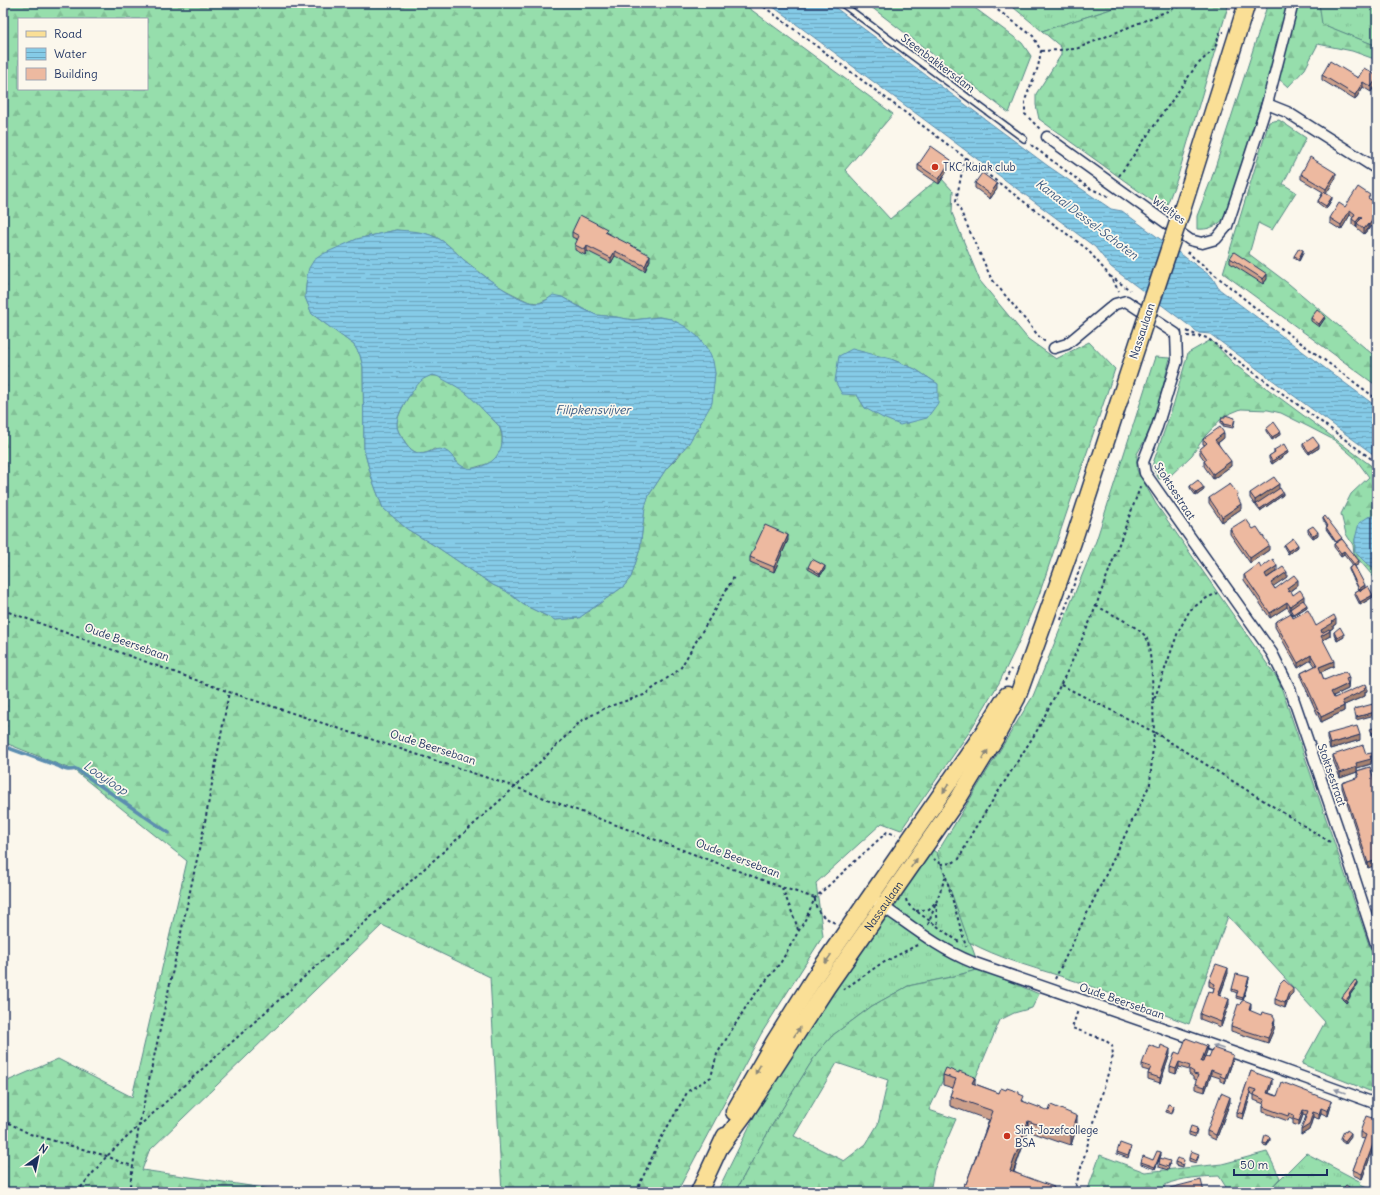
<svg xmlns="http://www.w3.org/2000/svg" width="1380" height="1195" font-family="Delius,sans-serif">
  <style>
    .grass { fill: url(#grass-tufts); stroke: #588685 }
    .forest { fill: url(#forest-firs); stroke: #588685; fill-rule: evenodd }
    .water { fill: url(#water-rules); stroke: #5b8db0; fill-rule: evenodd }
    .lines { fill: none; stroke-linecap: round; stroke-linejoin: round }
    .stream { stroke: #5b8db0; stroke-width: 3.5 }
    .service-casing { stroke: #1b2f5e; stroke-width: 8 }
    .minor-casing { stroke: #1b2f5e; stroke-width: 13 }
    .primary-casing { stroke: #1b2f5e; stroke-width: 19 }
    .path { stroke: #1b2f5e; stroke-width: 2; stroke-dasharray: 3 3; stroke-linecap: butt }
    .service { stroke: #fbf7ec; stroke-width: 5 }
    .minor { stroke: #fbf7ec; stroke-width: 10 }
    .primary { stroke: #fadf96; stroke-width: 16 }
    .primary-bridge-casing { stroke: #1b2f5e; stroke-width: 19; stroke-linecap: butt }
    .primary-bridge { stroke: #fadf96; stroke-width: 16 }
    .wall { fill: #cc9f8a; stroke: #1b2f5e }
    .shaded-wall { fill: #a68270; stroke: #1b2f5e }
    .building { fill: #edb9a0; stroke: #1b2f5e }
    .oneway { fill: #8a877a }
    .oneway2 { fill: #8b93a5 }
    .poi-dot { fill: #c8321e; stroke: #fbf7ec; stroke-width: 1.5 }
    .labels { text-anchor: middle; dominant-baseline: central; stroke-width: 3.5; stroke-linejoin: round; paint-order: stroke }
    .street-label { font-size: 11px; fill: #1b2f5e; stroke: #fbf7ec }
    .poi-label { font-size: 11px; fill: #1b2f5e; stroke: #fbf7ec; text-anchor: start }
    .water-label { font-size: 12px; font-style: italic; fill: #365680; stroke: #fbf7ec }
  </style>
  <defs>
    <pattern id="grass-tufts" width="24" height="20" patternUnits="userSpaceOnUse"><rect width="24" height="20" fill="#96deac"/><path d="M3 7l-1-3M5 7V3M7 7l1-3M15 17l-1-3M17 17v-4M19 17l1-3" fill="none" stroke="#81bf96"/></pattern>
    <pattern id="forest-firs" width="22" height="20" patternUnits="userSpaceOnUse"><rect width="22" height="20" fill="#96deac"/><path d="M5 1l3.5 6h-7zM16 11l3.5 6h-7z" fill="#81bf96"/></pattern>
    <pattern id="water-rules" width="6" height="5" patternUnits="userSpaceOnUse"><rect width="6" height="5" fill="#85cbe7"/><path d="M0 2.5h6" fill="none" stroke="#6ca5be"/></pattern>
  </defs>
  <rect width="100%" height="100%" fill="#fbf7ec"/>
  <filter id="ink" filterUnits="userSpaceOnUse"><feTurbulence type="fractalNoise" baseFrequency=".025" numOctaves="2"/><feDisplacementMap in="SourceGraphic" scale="8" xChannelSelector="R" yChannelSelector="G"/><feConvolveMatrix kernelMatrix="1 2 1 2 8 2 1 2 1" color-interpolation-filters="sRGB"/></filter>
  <g filter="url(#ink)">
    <g class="grass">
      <polygon points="1008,3 1130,3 1042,31"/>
      <polygon points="1319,3 1377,3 1377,46 1321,24"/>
      <polygon points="930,848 937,853 980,969 951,977 908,986 872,1006 833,1035 817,1053 771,1127 735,1192 717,1192 754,1117 755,1103"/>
      <polygon points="1306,1153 1361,1182 1360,1185 1377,1192 1267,1192"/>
    </g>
    <g class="forest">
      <path d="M3,3H742L893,114L845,170L890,219L929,186L941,178L953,191L952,213L980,281L1028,339L1056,359L1089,342L1115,369L1039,595L1017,646L999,683L968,734L901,830L882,823L816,883L823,936L761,1034L677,1192H502L490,977L382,925L149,1151L142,1170L291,1192H162L138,1188L137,1192H3V1083L58,1059L132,1097L187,861L75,771L3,742ZM19,19H147V89H19ZM396,230L424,233L436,237L447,244L464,260L495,284L507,291L529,302L539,303L548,299L562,297L583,309L596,315L616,317L633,320L659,317L671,319L715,373L713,388L704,417L697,430L678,457L666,469L649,495L645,507L640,549L631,577L624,586L579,618L555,620L524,605L506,591L493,585L437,547L407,529L383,508L372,479L364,450L363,367L360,355L354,345L312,314L305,297L307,276L345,245L357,239ZM891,359L915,369L938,384L865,408L857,395Z"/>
      <polygon points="866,3 968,3 1022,43 1031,56 1009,113"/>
      <polygon points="1130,3 1229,3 1177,179 1165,210 1039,119 1036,105 1036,94 1061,55 1061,47 1042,31"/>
      <path d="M1268,3H1289L1264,94L1224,219C1215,227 1208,230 1197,229V216L1211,180Z"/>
      <polygon points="1298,3 1319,3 1322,24 1377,46 1377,60 1352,51 1318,44 1305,69 1288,87 1278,78"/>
      <polygon points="1279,120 1306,138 1283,184 1296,192 1272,230 1258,223 1249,254 1289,284 1377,358 1377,386 1223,273 1269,122"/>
      <polygon points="1211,340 1234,364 1377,470 1377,515 1368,517 1355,539 1355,552 1366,563 1377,569 1377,581 1354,554 1353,545 1346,534 1341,514 1351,494 1369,477 1355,458 1334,440 1309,427 1281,413 1268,410 1241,409 1224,416 1206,435 1192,455 1169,477 1159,479 1152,466 1173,406 1188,353"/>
      <path d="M1155,357L1170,358L1154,423L1137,454V470L1156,504L1279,681L1377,968V1094L1302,1064L1325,1022L1228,916L1189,1024C1146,1008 1104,990 1060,976C1028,966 999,958 969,942L937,853L1033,696L1096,541Z"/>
      <path d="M432,375L439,376L465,391L499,426L502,435V447L497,456L490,463L470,469L462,467L450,454L434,449C419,459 410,451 402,437C400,434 397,430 397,426C395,416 414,385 423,379C426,377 429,376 432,375Z"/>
      <path d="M980,969L1039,994L1032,1008L1014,1013L1000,1020L974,1082L946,1073L929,1110L956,1119L934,1170L930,1192H735L771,1127L817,1053L833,1035L872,1006L908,986L951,977ZM837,1063L888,1080L878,1124L866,1144L844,1161L794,1136Z"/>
      <path d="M1267,1152L1280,1178L1267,1192H1229L1219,1176C1201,1177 1182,1177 1165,1185L1163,1192H1087L1100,1155L1145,1172L1222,1164Z"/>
    </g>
    <g class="water">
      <polygon points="768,3 829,3 1048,166 1111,209 1122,211 1212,277 1219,289 1377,407 1377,457 1210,334 1199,333 1111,267 1095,247"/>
      <path d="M396,230C409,231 423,231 435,237C447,242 455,252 464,260C477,271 523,307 540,303C545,302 549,298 553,295L562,297L583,309L596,315L616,317L633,320L659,317L671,319L686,327L698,337L708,350L713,361L715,373L712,403L689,443L666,469L649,495L645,507L640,549L631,577L624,586L579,618L555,620L524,605L506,591L493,585L437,547L407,529L383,508L372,479L364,450L363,367L360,355L354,345L312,314L305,297L307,276L309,268L314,260L323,254L357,239ZM432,375C439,376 442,379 448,382C465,390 473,399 485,412C490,417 497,422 500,428C506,441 500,458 487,464C475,470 464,471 455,460C452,456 449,452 444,450C433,446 427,458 415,452C409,449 406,444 403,439C400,435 397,430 397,425C396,413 413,389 421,381C424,378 428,377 432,375Z"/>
      <polygon points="852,349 891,359 915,369 938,384 938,403 927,418 900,425 883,418 865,408 857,395 842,394 835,381 839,356"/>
      <polygon points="1377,515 1377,569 1366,563 1355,552 1355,539 1359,523 1368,517"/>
    </g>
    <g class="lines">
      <path class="stream" d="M3,746L58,766C65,770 68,771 76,769L169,833"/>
      <g class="service-casing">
        <polyline id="service" points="841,3 1024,139"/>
      </g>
      <g class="minor-casing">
        <g id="minor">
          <polyline points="1267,104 1287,112 1377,169"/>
          <polyline points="1047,137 1190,240 1202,243 1216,239 1227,226 1267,104 1293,3"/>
          <polyline points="1054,348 1067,344 1115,304 1126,301 1176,334 1177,361 1157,427 1143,462 1145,473 1272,653 1290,689 1346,852 1377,947"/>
          <path d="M879,904C909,924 937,948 972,962L1252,1059L1377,1104"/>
        </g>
      </g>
      <g class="primary-casing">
        <g id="primary">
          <polyline points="1183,207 1247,3"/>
          <polyline points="734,1112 774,1042 814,978 984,732 1007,695"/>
          <path id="s1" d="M721,1146L746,1112L827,987L960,796L996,737L1017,698L1073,542L1140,337"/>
          <polyline points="699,1192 725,1136"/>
        </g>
      </g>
      <g class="path">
        <polyline points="759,3 1087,249 1109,275 1119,291"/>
        <polyline points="988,3 1033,36 1041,51 1038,67 1025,100 1025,114 1041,130"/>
        <polyline points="1041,51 1076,49 1187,3"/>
        <polyline points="1031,145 1089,188 1110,197"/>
        <polyline points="965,157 956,201 991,278 1041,339 1046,342"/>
        <polyline points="1119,176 1196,66 1215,48 1220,32 1224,32"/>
        <polyline points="1187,252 1274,323 1377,399"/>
        <polyline points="1110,276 1130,290"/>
        <polyline points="1187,331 1191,333 1207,338 1377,463"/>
        <polyline points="1187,336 1200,337"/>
        <path d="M1096,606C1108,612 1139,627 1146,637C1151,645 1153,690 1153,702"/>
        <polyline points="3,610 229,692 515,787 781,887 815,898"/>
        <polyline points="1061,620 1082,562"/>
        <polyline points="1005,681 1011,669"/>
        <polyline points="1061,685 1154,732 1153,703 1178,632 1190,610 1205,599 1217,593"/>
        <polyline points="941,864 952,863 959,859 972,833 1038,729 1068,670 1091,619 1141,485"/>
        <polyline points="946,877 966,947"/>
        <polyline points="782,888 795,920 798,930"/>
        <path d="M815,899C815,913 824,917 835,923"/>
        <polyline points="906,899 907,903 912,908 959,942"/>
        <polyline points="936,903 938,927"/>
        <polyline points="916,911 929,909 935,903"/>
        <polyline points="928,925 946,875 941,864 934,859"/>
        <polyline points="1055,979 1150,784 1154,732 1330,842"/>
        <polyline points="843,990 879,965 917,945"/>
        <polyline points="3,1120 30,1134 107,1156 120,1162 133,1166"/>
        <polyline points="77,1192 107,1156 139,1126 515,787 581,721 607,707 644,695 680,669 735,575"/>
        <polyline points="129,1192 139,1126 204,827 229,692"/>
        <polyline points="636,1192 660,1140 688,1091 711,1077 717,1054 749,1002 781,962 806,918 815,898 887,832 896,835"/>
        <polyline points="1074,1192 1113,1056 1112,1045 1103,1039 1072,1028 1078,1010"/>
      </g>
      <use href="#service" class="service"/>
      <use href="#minor" class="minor"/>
      <use href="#primary" class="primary"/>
      <g class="primary-bridge-casing">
        <polyline id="primary-bridge" points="1140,337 1183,207"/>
      </g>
      <use href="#primary-bridge" class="primary-bridge"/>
    </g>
    <g class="wall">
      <polygon points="1322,75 1358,78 1377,76 1371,92 1363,87 1355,100 1322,80"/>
      <polygon points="918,165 951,165 939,184 918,170"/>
      <polygon points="1301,174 1336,178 1326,193 1332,199 1326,209 1318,203 1318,201 1323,192 1301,179"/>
      <polygon points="975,183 997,189 990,199 975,188"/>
      <polygon points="1377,198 1377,218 1369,230 1368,229 1364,234 1357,228 1357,226 1356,227 1352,224 1352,219 1353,217 1350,215 1341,230 1330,223 1330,218 1345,207 1370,199 1371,200"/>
      <polygon points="572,232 607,233 650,260 645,271 615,256 611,263 587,251 585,255 575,250 575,245 578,240 572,237"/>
      <polygon points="1303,253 1299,261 1294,258 1294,256"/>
      <polygon points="1230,258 1267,279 1263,284 1230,263"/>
      <polygon points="1311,318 1325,318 1319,327 1311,321"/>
      <polygon points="1235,420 1233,428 1223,426 1223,424 1221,424 1221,421"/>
      <polygon points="1266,429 1281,434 1272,440 1266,431"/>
      <polygon points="1224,438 1218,443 1231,466 1213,479 1204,466 1204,461 1205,461 1200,454 1200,449 1205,445 1203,444 1203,439"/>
      <polygon points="1303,444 1319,448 1309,454 1303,447"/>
      <polygon points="1274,450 1288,453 1272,464 1269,459 1269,456 1274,453"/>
      <polygon points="1190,486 1204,490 1196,496 1190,488"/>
      <polygon points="1279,488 1283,495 1260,511 1256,506 1256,504 1255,505 1250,498 1250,493"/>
      <polygon points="1209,498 1241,509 1222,522 1209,503"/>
      <polygon points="1323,518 1342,539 1359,564 1355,566 1365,588 1373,597 1360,605 1355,595 1355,592 1359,590 1349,570 1349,568 1353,565 1344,554 1341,556 1334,547 1334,544 1336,543 1326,529 1327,526 1323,520"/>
      <polygon points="1230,529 1269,550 1250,563 1230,534"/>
      <polygon points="1308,529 1318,535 1313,538 1308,532"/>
      <polygon points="788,540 774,572 750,562 750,557"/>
      <polygon points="1284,545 1298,547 1288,554 1284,547"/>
      <polygon points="808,567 825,569 820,576 808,569"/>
      <polygon points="1261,568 1277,571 1267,577 1287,577 1273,586 1275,589 1298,585 1289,592 1304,601 1307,607 1293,616 1287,607 1270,618 1244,580 1244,575"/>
      <polygon points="1293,618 1316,626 1336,624 1333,626 1333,628 1330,630 1330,636 1323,640 1334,666 1321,672 1324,680 1349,678 1348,689 1333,696 1334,698 1367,691 1365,692 1365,696 1344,705 1344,711 1321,722 1301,678 1301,673 1315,666 1311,660 1298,668 1275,627 1275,622"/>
      <polygon points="1334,632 1344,637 1337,641 1334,634"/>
      <polygon points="1327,734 1360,740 1330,749 1327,739"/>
      <polygon points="1366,754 1372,761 1371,761 1371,764 1357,768 1357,771 1370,767 1368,868 1342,788 1342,783 1357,778 1357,772 1340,778 1333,760 1333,755"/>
      <polygon points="1228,973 1220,996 1229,1004 1221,1027 1200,1019 1200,1014 1213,992 1214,988 1209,986 1209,981"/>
      <polygon points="1249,979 1243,1000 1236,998 1237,993 1232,991 1232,989"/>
      <polygon points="1358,984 1350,995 1350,997 1346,1003 1342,999 1342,997"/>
      <polygon points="1293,993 1289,997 1285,1008 1275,1004 1275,999"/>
      <polygon points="1251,1008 1250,1011 1275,1024 1274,1026 1274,1029 1268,1043 1231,1031 1231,1026"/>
      <polygon points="1207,1051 1205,1056 1209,1058 1233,1060 1225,1083 1220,1081 1220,1078 1211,1075 1205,1092 1195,1089 1195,1084 1197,1080 1193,1079 1193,1077 1189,1074 1189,1070 1179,1067 1176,1074 1170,1072 1170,1067 1180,1054"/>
      <polygon points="1170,1054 1160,1083 1148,1079 1148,1074 1149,1071 1142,1069 1142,1064"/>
      <polygon points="1251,1071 1272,1084 1269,1093 1277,1096 1331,1106 1328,1116 1321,1113 1319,1119 1313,1117 1309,1130 1301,1135 1306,1116 1303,1115 1299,1126 1293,1124 1293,1120 1289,1118 1288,1121 1263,1112 1263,1107 1264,1104 1254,1100 1254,1095 1250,1093 1250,1097 1243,1119 1237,1117 1237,1112"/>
      <polygon points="943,1075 975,1084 999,1093 1019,1094 1024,1102 1077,1126 1071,1145 1059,1141 1059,1142 1028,1131 1014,1172 1054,1192 966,1184 989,1120 950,1106 950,1096 953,1088 943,1085"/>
      <polygon points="1230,1102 1216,1140 1207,1136 1207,1131"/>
      <polygon points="1174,1108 1172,1114 1166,1112 1166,1110"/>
      <polygon points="1377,1117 1377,1145 1375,1144 1362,1179 1353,1175 1353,1170 1365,1139 1360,1138 1360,1132"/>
      <polygon points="1197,1130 1195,1137 1189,1135 1189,1132"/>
      <polygon points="1351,1136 1345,1144 1341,1141 1341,1138"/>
      <polygon points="1270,1140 1267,1146 1263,1145 1263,1143"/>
      <polygon points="1131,1149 1128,1158 1117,1154 1117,1152"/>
      <polygon points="1161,1155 1155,1169 1141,1164 1141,1162 1153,1160"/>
      <polygon points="1199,1156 1196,1163 1189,1161 1189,1158"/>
      <polygon points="1175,1162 1184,1163 1183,1167 1175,1165"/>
      <polygon points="1159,1164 1170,1164 1168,1170 1159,1167"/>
    </g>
    <g class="shaded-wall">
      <polygon points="1377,78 1377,83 1371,92 1371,87"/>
      <polygon points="1363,82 1363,87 1355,100 1355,95"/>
      <polygon points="951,160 951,165 939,184 939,179"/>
      <polygon points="1336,173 1336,178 1326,194 1326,189"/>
      <polygon points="997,184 997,189 990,199 990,194"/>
      <polygon points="1332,197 1332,199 1326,209 1326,206"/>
      <polygon points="1350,210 1350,215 1341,230 1341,225"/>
      <polygon points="1377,213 1377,218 1369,230 1369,225"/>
      <polygon points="1360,217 1360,222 1357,223 1357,226 1356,227 1356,222"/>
      <polygon points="1368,224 1368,229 1364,234 1364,229"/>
      <polygon points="587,246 587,251 585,255 585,250"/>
      <polygon points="1303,250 1303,253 1299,261 1299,258"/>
      <polygon points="615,251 615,256 611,263 611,258"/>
      <polygon points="650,255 650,260 645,271 645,266"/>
      <polygon points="1267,274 1267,279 1263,284 1263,279"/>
      <polygon points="1325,316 1325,318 1319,327 1319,324"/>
      <polygon points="1281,432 1281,434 1272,440 1272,437"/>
      <polygon points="1224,433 1224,438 1215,445 1215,440"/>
      <polygon points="1319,445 1319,448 1309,454 1309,452"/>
      <polygon points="1288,451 1288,453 1272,464 1272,461"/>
      <polygon points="1231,461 1231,466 1213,479 1213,474"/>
      <polygon points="1279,484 1279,489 1255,505 1255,500"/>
      <polygon points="1204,488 1204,490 1196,496 1196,493"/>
      <polygon points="1283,493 1283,495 1260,511 1260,509"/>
      <polygon points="1241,504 1241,509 1222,522 1222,517"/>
      <polygon points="1318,532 1318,535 1313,538 1313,536"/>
      <polygon points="788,535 788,540 774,572 774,567"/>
      <polygon points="1269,545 1269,550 1250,563 1250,558"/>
      <polygon points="1298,545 1298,547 1288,554 1288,551"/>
      <polygon points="1344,551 1344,554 1341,556 1341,553"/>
      <polygon points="1359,561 1359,564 1354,567 1354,564"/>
      <polygon points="825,566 825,569 820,576 820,574"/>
      <polygon points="1277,566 1277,571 1265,579 1265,574"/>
      <polygon points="1287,572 1287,577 1271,588 1271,583"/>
      <polygon points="1298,580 1298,585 1287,593 1287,588"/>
      <polygon points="1365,585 1365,588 1359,591 1359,589"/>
      <polygon points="1373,595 1373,597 1360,605 1360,602"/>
      <polygon points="1304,596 1304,601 1290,609 1290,606"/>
      <polygon points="1287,602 1287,607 1270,618 1270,613"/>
      <polygon points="1307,605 1307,607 1293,616 1293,614"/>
      <polygon points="1336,619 1336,624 1333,626 1333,628 1321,635 1321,630"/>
      <polygon points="1330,631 1330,636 1321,641 1321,636"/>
      <polygon points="1344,634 1344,637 1337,641 1337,638"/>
      <polygon points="1311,655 1311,660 1298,668 1298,663"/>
      <polygon points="1334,661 1334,666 1319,673 1319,667"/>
      <polygon points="1348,684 1348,689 1331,697 1331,692"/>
      <polygon points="1367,686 1367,691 1365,692 1365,696 1342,706 1342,701"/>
      <polygon points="1344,706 1344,711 1321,722 1321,717"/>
      <polygon points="1375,712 1375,715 1356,720 1356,717"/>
      <polygon points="1377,732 1377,734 1372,736 1372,733"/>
      <polygon points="1360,735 1360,740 1330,749 1330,744"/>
      <polygon points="1370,756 1372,756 1372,761 1371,761 1371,764 1357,768 1357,772 1340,778 1340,773 1356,763"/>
      <polygon points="1377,796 1377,801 1374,802 1374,797"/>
      <polygon points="1377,860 1377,865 1368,868 1368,863"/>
      <polygon points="1228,968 1228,973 1218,1000 1218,995"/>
      <polygon points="1249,977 1249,979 1243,1000 1243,998"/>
      <polygon points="1358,982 1358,984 1349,996 1349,994"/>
      <polygon points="1293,988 1293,993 1289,997 1285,1008 1285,1003 1289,992"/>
      <polygon points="1350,995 1350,997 1346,1003 1346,1000"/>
      <polygon points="1229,999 1229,1004 1221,1027 1221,1022"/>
      <polygon points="1251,1003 1251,1008 1249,1015 1249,1010"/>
      <polygon points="1275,1019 1274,1029 1268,1043 1268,1038"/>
      <polygon points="1207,1046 1207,1051 1201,1067 1201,1062"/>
      <polygon points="1170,1049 1170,1054 1160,1083 1160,1078"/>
      <polygon points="1233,1055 1233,1060 1225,1083 1225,1078"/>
      <polygon points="1179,1062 1179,1067 1176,1074 1176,1069"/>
      <polygon points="1211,1070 1211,1075 1205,1092 1205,1087"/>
      <polygon points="975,1077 975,1087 972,1083"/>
      <polygon points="1272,1079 1272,1084 1267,1098 1267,1093"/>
      <polygon points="1250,1092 1250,1097 1243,1119 1243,1114"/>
      <polygon points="1230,1097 1230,1102 1216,1140 1216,1135"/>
      <polygon points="1331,1101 1331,1106 1328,1116 1328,1111"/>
      <polygon points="1321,1108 1321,1113 1319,1119 1319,1114"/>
      <polygon points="1303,1110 1303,1115 1299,1126 1299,1121"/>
      <polygon points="1313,1112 1313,1117 1309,1130 1301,1135 1301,1130"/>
      <polygon points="1077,1116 1077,1126 1071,1145 1071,1135"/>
      <polygon points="1028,1121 1028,1131 1010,1181 1010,1171"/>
      <polygon points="1351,1133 1351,1136 1345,1144 1345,1141"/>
      <polygon points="1270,1137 1270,1140 1267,1146 1267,1144"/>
      <polygon points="1375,1139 1375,1144 1362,1179 1362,1174"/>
      <polygon points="1161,1152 1161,1155 1155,1169 1155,1167"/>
    </g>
    <g class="building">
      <polygon points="1330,61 1358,78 1364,68 1377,76 1377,78 1371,87 1363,82 1355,95 1322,75"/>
      <polygon points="931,146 951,160 939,179 918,165"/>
      <polygon points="1310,157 1336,173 1326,189 1301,174"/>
      <polygon points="982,173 997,184 990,194 975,183"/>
      <polygon points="1358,187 1370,195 1368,198 1371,200 1374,196 1377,198 1377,213 1369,225 1368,224 1364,229 1357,223 1362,218 1360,217 1356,222 1352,219 1355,214 1350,210 1341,225 1330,218 1339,203 1345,207"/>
      <polygon points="1324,192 1332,197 1326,206 1318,201"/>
      <polygon points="580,215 607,229 605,232 650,255 645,266 615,251 611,258 587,246 585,250 575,245 579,236 572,232"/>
      <polygon points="1299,248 1303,250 1299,258 1294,256"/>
      <polygon points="1234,252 1267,274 1263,279 1230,258"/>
      <polygon points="1317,310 1325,316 1319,324 1311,318"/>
      <polygon points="1225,415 1235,418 1233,426 1223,424 1224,422 1221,421 1222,417 1225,417"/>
      <polygon points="1274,422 1281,432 1272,437 1266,429"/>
      <polygon points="1220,427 1224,433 1215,440 1231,461 1213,474 1204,461 1207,459 1200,449 1207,443 1203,439"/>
      <polygon points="1313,437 1319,445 1309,452 1303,444"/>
      <polygon points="1284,444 1288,451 1272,461 1269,456 1275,452 1274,450"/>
      <polygon points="1274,477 1279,484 1255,500 1250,493"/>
      <polygon points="1198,480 1204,488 1196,493 1190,486"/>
      <polygon points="1230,484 1238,494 1237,496 1241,504 1222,517 1209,498"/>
      <polygon points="1280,488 1283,493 1260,509 1256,504"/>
      <polygon points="1325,516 1342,538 1336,542 1326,527 1328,526 1323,518"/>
      <polygon points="1246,519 1253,529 1257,527 1269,545 1250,558 1230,529"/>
      <polygon points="765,525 788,535 774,567 750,557"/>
      <polygon points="1313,526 1318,532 1313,536 1308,529"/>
      <polygon points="1293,538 1298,545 1288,551 1284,545"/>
      <polygon points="1342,539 1359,561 1354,564 1344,551 1341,553 1334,544"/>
      <polygon points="812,559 825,566 820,574 808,567"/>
      <polygon points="1273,559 1277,566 1265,574 1267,578 1283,567 1287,572 1271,583 1275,589 1294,575 1298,580 1287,588 1289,592 1291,591 1293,595 1300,590 1304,596 1290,606 1287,602 1270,613 1244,575 1259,564 1261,568"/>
      <polygon points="1354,565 1365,585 1359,589 1349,568"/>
      <polygon points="1368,586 1373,595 1360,602 1355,592 1360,589 1360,591"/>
      <polygon points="1303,600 1307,605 1293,614 1290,609"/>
      <polygon points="1308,610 1316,626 1334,615 1336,619 1332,622 1333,623 1321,630 1322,633 1329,629 1330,631 1321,636 1334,661 1319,667 1324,680 1344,672 1347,673 1349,678 1346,679 1348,684 1331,692 1334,698 1366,684 1367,686 1364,688 1365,690 1342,701 1344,706 1321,717 1301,673 1317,665 1311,655 1298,663 1275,622 1291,613 1293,618"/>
      <polygon points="1340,627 1344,634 1337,638 1334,632"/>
      <polygon points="1373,704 1375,712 1356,717 1354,709"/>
      <polygon points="1357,726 1360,735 1330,744 1327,734"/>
      <polygon points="1377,727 1377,732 1372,733 1370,729"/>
      <polygon points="1363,745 1366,754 1372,753 1372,756 1370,756 1371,759 1356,763 1357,767 1340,773 1333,755"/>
      <polygon points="1370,767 1375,782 1377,781 1377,796 1374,797 1376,801 1377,801 1377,860 1368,863 1342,783 1359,777 1357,771"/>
      <polygon points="1216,964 1228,968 1218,995 1229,999 1221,1022 1200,1014 1208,991 1213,992 1215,984 1209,981"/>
      <polygon points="1236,974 1249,977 1243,998 1236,996 1238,991 1232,989"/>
      <polygon points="1284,980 1293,988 1289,992 1285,1003 1275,999 1280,984"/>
      <polygon points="1355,980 1358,982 1349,994 1350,995 1346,1000 1342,997"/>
      <polygon points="1244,1000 1251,1003 1249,1010 1261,1015 1262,1012 1273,1015 1275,1019 1273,1024 1274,1024 1268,1038 1231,1026 1238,1004 1240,1005 1241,1002"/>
      <polygon points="1186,1038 1207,1046 1201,1062 1203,1062 1205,1056 1209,1058 1213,1048 1233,1055 1225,1078 1220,1076 1221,1074 1211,1070 1205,1087 1195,1084 1198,1075 1193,1074 1194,1072 1189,1069 1190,1066 1179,1062 1176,1069 1170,1067 1175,1052 1180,1054"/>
      <polygon points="1149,1045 1160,1049 1161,1045 1170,1049 1160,1078 1148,1074 1151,1067 1142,1064"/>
      <polygon points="946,1068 959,1073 959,1071 975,1077 972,1083 999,1093 1001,1088 1006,1090 1007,1088 1019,1092 1019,1094 1024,1096 1022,1101 1049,1111 1051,1105 1077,1116 1071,1135 1059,1131 1059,1132 1028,1121 1010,1171 1054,1187 1052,1192 962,1192 964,1183 966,1184 993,1111 950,1096 956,1079 943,1075"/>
      <polygon points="1251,1071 1272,1079 1267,1093 1277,1096 1282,1082 1331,1101 1328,1111 1321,1108 1319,1114 1313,1112 1309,1125 1301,1130 1308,1111 1303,1110 1299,1121 1293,1119 1294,1115 1289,1113 1288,1116 1263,1107 1265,1100 1254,1095 1256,1090 1250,1088 1249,1091 1250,1092 1243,1114 1237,1112"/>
      <polygon points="1221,1093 1230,1097 1216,1135 1207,1131"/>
      <polygon points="1168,1104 1174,1106 1172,1112 1166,1110"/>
      <polygon points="1366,1116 1372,1118 1373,1116 1377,1117 1377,1140 1375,1139 1362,1174 1353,1170 1366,1135 1360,1132"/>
      <polygon points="1191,1126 1197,1128 1195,1134 1189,1132"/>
      <polygon points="1347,1130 1351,1133 1345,1141 1341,1138 1344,1131 1346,1132"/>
      <polygon points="1265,1135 1270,1137 1267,1144 1263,1143"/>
      <polygon points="1120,1143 1131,1147 1128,1156 1117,1152"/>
      <polygon points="1157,1151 1161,1152 1155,1167 1141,1162 1143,1156 1153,1160"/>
      <polygon points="1191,1151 1199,1154 1196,1161 1189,1158"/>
      <polygon points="1160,1158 1170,1161 1168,1167 1159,1164"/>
      <polygon points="1177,1158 1184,1160 1183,1165 1175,1162"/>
      <polygon points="1201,1180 1204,1192 1171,1192 1170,1188"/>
      <polygon points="1346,1185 1349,1187 1345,1192 1339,1192 1338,1191 1342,1187 1343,1188"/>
    </g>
    <defs><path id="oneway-solid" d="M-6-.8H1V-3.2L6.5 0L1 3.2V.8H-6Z"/></defs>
    <g class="oneway">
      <use href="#oneway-solid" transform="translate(985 755) rotate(-59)"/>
      <use href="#oneway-solid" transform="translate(946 788) rotate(124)"/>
      <use href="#oneway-solid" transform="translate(914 863) rotate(-55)"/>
      <use href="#oneway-solid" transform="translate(828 959) rotate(125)"/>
      <use href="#oneway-solid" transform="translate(797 1032) rotate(-56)"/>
      <use href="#oneway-solid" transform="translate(758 1069) rotate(120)"/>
    </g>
    <g class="oneway2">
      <use href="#oneway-solid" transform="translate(1218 1047) rotate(-161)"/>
      <use href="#oneway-solid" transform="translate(1340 1091) rotate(-160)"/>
    </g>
  </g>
  <g class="poi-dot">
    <circle cx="935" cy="167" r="4"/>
    <circle cx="1007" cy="1136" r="4"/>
  </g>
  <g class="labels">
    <g class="street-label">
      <text transform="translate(938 63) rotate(37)">Steenbakkersdam</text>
      <text transform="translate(1169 210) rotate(36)">Wieltjes</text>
      <text transform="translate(1142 331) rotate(-72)">Nassaulaan</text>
      <text transform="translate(1175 491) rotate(57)">Stoktsestraat</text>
      <text transform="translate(127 642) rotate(20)">Oude Beersebaan</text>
      <text transform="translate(433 747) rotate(18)">Oude Beersebaan</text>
      <text transform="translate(1332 775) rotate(71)">Stoktsestraat</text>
      <text transform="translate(738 858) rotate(21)">Oude Beersebaan</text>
      <text stroke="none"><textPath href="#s1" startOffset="290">Nassaulaan</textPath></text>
      <text transform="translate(1122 1001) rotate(19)">Oude Beersebaan</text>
    </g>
    <g class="poi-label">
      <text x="943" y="167">TKC Kajak club</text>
      <text x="1015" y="1130">Sint-Jozefcollege<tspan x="1015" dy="13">BSA</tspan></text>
    </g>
    <g class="water-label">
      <text transform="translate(1087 219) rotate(37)">Kanaal Dessel-Schoten</text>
      <text x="593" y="409">Filipkensvijver</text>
      <text transform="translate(106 778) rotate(34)">Looyloop</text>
    </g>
  </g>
  <rect width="1380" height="1195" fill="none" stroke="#fbf7ec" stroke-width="16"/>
  <rect x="8" y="8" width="1364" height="1179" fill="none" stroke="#1b2f5e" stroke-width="1.5" filter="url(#ink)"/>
  <rect x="18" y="18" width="130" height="72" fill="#fbf7ec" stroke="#a1a7b3"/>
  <rect x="26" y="31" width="20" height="6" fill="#fadf96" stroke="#a1a7b3"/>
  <text x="54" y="38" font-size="12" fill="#1b2f5e">Road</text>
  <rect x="26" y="48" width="20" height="12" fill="url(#water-rules)" stroke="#a1a7b3"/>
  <text x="54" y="58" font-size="12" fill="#1b2f5e">Water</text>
  <rect x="26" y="68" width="20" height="12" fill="#edb9a0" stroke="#a1a7b3"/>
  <text x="54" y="78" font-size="12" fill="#1b2f5e">Building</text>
  <g transform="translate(38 1157) rotate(33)" stroke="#fbf7ec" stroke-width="3" paint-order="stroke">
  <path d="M0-3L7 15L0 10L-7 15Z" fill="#1b2f5e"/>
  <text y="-6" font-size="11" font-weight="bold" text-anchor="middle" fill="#1b2f5e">N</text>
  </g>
  <path d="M1234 1169v6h93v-6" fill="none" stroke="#1b2f5e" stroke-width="2"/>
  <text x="1240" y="1169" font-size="12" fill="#1b2f5e" stroke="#fbf7ec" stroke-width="3" paint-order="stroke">50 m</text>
</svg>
